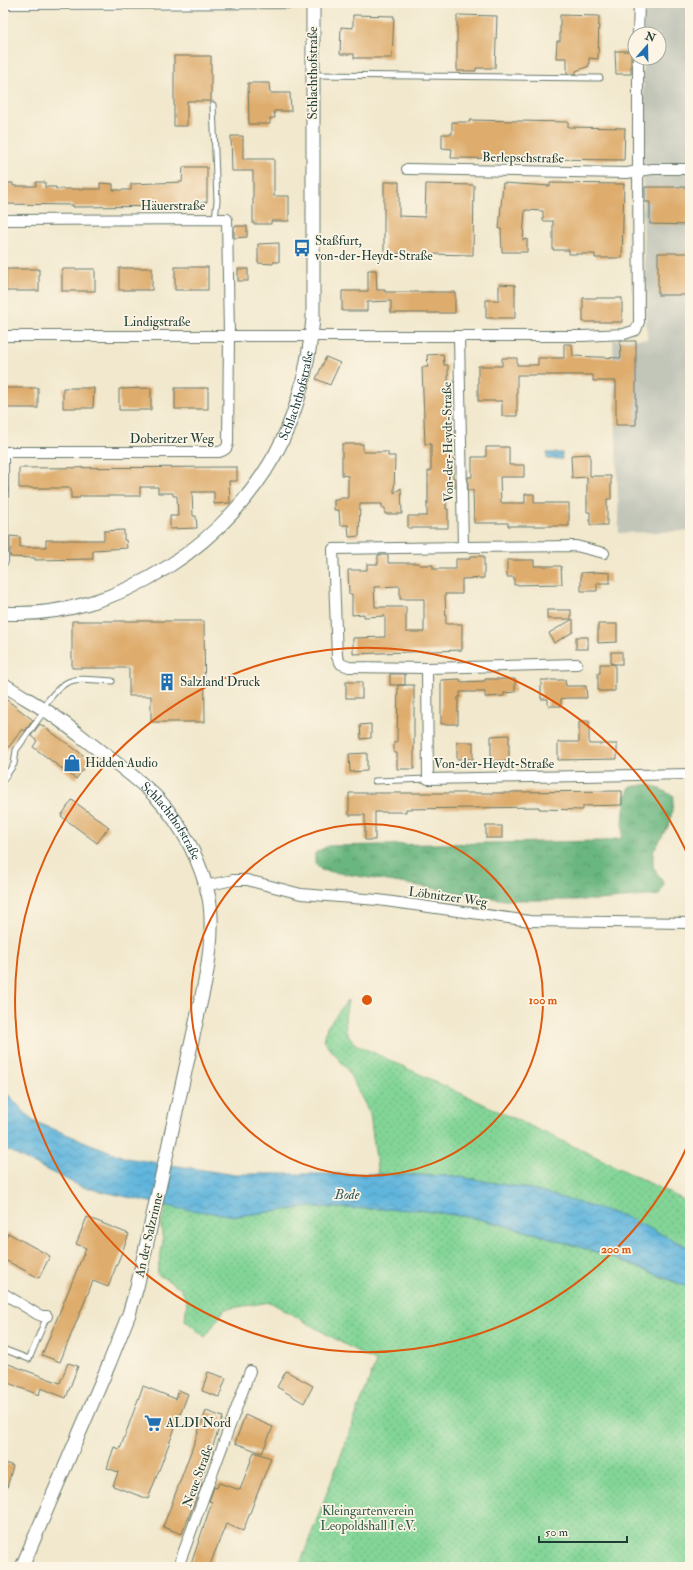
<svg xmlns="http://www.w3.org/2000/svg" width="693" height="1570" font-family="'IM FELL Double Pica',serif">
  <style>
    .industrial { fill: #c2c6b9 }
    .grass { fill: url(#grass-dots); stroke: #518966 }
    .forest { fill: url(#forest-crowns); stroke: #447a5a }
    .water { fill: url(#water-waves); stroke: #407988 }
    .building { fill: #deac6c; fill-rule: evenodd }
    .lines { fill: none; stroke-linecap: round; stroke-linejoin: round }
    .service-casing { stroke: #68796a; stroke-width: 7 }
    .minor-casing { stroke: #68796a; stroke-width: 12 }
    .tertiary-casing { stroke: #68796a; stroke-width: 15 }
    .service { stroke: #fff; stroke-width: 5 }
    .minor { stroke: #fff; stroke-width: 10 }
    .tertiary { stroke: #fff; stroke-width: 13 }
    .ring { fill: none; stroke: #de580e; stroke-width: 2 }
    .labels { text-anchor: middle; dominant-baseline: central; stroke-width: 3.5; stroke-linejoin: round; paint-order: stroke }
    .street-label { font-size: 13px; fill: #1f3d34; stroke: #fcf5e5 }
    .poi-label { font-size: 13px; fill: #1f3d34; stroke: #fcf5e5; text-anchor: start }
    .park-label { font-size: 13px; fill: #335b48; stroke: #fcf5e5 }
    .water-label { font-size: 14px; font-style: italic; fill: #305b5e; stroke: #fcf5e5 }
    .centre { fill: #de580e; stroke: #fcf5e5; stroke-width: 2 }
    .ring-label { font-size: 12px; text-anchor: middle; font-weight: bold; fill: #de580e; stroke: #fcf5e5; stroke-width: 3.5; stroke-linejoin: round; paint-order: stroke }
  </style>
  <defs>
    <pattern id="grass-dots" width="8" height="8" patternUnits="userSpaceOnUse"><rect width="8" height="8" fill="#83d597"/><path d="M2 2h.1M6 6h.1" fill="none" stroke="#6bae7c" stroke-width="1.8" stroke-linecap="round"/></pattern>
    <pattern id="forest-crowns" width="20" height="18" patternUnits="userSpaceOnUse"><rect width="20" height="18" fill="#6ab680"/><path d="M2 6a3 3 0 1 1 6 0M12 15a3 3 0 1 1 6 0" fill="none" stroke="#57956a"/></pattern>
    <pattern id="water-waves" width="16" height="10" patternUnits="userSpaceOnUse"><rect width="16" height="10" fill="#61b5dd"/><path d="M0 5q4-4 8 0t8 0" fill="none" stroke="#4f94b4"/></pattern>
  </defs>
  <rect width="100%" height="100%" fill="#fcf5e5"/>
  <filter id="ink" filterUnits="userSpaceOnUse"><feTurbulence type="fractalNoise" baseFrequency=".025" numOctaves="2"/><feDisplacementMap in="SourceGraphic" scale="8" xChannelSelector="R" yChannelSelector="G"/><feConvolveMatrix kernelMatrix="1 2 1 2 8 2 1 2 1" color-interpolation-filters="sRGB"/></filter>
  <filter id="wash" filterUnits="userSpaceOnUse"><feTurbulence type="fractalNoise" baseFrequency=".012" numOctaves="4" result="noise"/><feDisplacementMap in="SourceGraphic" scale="16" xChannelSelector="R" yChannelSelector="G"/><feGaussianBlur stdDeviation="0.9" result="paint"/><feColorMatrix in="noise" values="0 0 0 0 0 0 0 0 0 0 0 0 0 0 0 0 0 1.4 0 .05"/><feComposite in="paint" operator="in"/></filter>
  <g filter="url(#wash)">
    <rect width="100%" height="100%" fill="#f1e8cd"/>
    <polygon class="industrial" points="643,3 690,3 690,531 619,533 613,340 647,339 643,207 643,58 659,58 659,34 643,34"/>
    <g class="grass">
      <polygon points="348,1000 345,1017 346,1032 355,1044 590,1154 690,1203 690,1248 531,1189 454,1176 378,1174 370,1114 347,1069 324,1041 327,1027"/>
      <polygon points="166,1205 237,1216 307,1207 420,1210 475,1218 537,1234 615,1258 690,1288 690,1567 299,1567 376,1362 270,1302 225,1309 205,1337 185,1320 187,1303 181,1288 157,1274 163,1243 161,1225"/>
    </g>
    <polygon class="forest" points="649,784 674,796 670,823 653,852 653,867 664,884 659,895 598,900 505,900 321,870 315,864 315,853 328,846 604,841 622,838 625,799 630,787"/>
    <g class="water">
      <rect x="547" y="453" width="15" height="6"/>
      <polygon points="3,1089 33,1121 126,1158 229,1174 378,1174 454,1176 531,1189 624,1216 690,1248 690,1288 615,1258 537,1234 475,1218 420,1210 308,1207 237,1216 182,1209 82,1187 18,1156 3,1147"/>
    </g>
    <g id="blocks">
      <g class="building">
        <polygon points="353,15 394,16 392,58 354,58 354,54 340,54 341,27 353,28"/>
        <polygon points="457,15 497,16 495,68 476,68 476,71 457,71"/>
        <polygon points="560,15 599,16 598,59 589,58 589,66 576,71 576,74 567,74 567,58 556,58 557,41 560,41"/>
        <polygon points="615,51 631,51 631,74 616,74"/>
        <polygon points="174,56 211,56 211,101 187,101 187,126 174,126"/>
        <polygon points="248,83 269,83 270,93 290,93 291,111 274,111 275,118 270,118 270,124 249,124"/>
        <polygon points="470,120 568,122 568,127 625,128 624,160 451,158 452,149 442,148 442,134 452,134 452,122 470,122"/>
        <polygon points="231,136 243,136 243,159 274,159 274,196 289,196 289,221 271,221 271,224 253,224 253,171 232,171"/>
        <polygon points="183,167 207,167 207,202 199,203 199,206 73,207 73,205 3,204 3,183 13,183 13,186 36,186 36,182 45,182 45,187 56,187 56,189 100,189 100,183 113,184 113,190 131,190 131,184 182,182"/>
        <polygon points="384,182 399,182 399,216 425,217 426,184 474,185 473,255 384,253"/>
        <polygon points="503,183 550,186 550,183 624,184 622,258 595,258 595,254 569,254 569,250 553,250 553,221 543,221 543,211 525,210 523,240 527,239 527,252 502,252 501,229 499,229"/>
        <polygon points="645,187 690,187 690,225 650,224 650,202 645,202"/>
        <polygon points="234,226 247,226 247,237 234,238"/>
        <polygon points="279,243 279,262 273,262 273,264 258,263 258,244"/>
        <rect x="658" y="253" width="32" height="42"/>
        <rect x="175" y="267" width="33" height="23"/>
        <rect x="119" y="268" width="33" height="22"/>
        <rect x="6" y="269" width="33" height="22"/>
        <rect x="62" y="269" width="33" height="22"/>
        <rect x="238" y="269" width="10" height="12"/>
        <polygon points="368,270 376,270 377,290 385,290 385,292 455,292 455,313 391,313 391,301 367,302 367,311 342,311 342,291 368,291"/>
        <polygon points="499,284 515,285 515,318 486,318 486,300 499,300"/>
        <rect x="583" y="298" width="39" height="24"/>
        <polygon points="620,341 636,341 636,425 616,425 616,381 593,381 593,375 517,375 517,416 502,416 502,401 478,401 478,366 502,366 502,358 517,358 517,365 538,365 538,358 564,358 564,344 572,344 573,356 621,358"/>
        <polygon points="443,354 444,365 448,365 449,459 454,459 453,478 455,478 455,488 446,488 446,509 448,509 448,528 408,528 408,516 427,516 427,502 428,505 428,471 431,471 431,444 425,444 422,367 428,367 427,355"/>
        <polygon points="326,357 340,363 330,385 316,379"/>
        <rect x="5" y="388" width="33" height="20"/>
        <polygon points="63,388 94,388 93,408 63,408"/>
        <polygon points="151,388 151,410 119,410 119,389"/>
        <rect x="175" y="388" width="33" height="21"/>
        <polygon points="342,444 363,444 363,452 388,452 388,456 395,456 394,493 401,488 402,514 385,514 385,508 382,508 382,504 360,504 359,536 349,537 348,525 340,525 339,510 334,510 334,500 339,500 339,498 348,498 348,476 342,475"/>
        <polygon points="486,447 509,447 509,465 524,465 524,477 500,477 501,503 525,503 525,494 534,494 534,503 569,503 569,526 508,526 508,523 474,523 473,490 468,490 468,477 472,477 472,457 486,457"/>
        <polygon points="590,454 590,476 611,476 611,499 607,499 607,525 590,525 590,512 587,512 587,477 572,478 571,455"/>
        <polygon points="237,467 237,481 229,481 230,503 214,504 214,492 192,492 193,516 196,516 197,528 170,529 170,516 178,516 177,496 173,496 173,493 158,493 158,487 140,487 140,496 80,496 80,498 71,498 71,488 19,488 19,468"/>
        <polygon points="124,530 124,540 126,540 127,548 93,550 93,559 35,560 35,558 10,557 10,536 20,537 20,547 46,547 46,540 104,540 104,531"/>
        <path d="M378,555H388V563H419V565H433V569H456V559H470V556H484V578L462,579V594H445L446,624H462V650L353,654V638L385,637V616L364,617V614L352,615V594H349L348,570H367V564H378ZM400,586V599H424V632H406V607H375L374,587Z"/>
        <polygon points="507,560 534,560 534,566 561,566 562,584 514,585 514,577 507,577"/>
        <polygon points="597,572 610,573 610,583 597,583 597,591 581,591 581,573"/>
        <rect x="547" y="610" width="24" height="9"/>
        <polygon points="573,619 573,632 554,643 549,633"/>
        <polygon points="72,621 204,621 205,722 151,722 151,696 129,696 129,668 72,668"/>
        <polygon points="598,624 617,624 617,642 598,643"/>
        <rect x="576" y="637" width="12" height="12"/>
        <rect x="611" y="652" width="11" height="12"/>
        <polygon points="600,664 615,664 615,691 598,691 598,673 600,673"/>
        <rect x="390" y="674" width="15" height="11"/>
        <polygon points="460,679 460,682 485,681 485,679 515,679 515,692 504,693 504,696 485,697 485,692 460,692 460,697 458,697 458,724 441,724 441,680"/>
        <polygon points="541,680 565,680 566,686 586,686 587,698 566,698 561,699 561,706 548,706 548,699 541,699"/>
        <rect x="346" y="682" width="16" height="16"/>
        <polygon points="398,685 414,685 414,769 397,769 397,753 394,753 394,742 397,742"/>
        <polygon points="3,697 33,720 25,731 22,729 3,755"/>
        <polygon points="579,721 589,721 589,744 617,744 617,759 558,760 558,742 579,742"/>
        <polygon points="40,724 90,760 76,779 33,747 37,741 31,736"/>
        <polygon points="371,724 371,738 361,739 360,725"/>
        <polygon points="509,735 509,761 491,761 491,736"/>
        <rect x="457" y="742" width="16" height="17"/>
        <polygon points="367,753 367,771 350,772 349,754"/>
        <polygon points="622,791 622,805 583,806 583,810 539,809 539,807 406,809 406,812 375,812 375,840 365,840 365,815 349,815 349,793 511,793 511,792"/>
        <polygon points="72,800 109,827 97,843 61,816"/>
        <rect x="486" y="826" width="16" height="12"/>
        <polygon points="87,1217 129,1234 108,1287 93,1281 60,1362 42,1355 86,1248 76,1244"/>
        <polygon points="8,1233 50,1256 39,1278 3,1259 3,1243"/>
        <polygon points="3,1362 60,1383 68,1363 78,1366 66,1398 41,1388 39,1395 3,1381"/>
        <polygon points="286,1371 313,1386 304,1403 277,1387"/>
        <polygon points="208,1372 226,1378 219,1397 202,1391"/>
        <polygon points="143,1386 176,1399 179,1390 188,1394 148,1499 113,1486 118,1472 107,1468 114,1447 120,1449"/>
        <polygon points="206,1411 223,1417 212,1448 213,1449 200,1482 202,1483 182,1534 163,1527"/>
        <polygon points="245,1415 273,1427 262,1453 235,1443"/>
        <polygon points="254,1452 271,1458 243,1531 226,1524 209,1567 190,1567 212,1502 209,1501 214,1487 217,1488 219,1483 240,1490"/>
        <polygon points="3,1462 13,1466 6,1491 3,1490"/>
      </g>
    </g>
  </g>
  <g filter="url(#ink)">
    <use href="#blocks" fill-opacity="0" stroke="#68796a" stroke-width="1"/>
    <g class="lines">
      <g class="service-casing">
        <g id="service">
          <polyline points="314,75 600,78"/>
          <polyline points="213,105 217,201 215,219"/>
          <path d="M43,707C68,673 73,679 112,681"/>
          <polyline points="3,780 14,764 16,750 45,710"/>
          <polyline points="375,781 428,779"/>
          <polyline points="3,1349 29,1359 47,1316"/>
        </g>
      </g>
      <g class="minor-casing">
        <g id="minor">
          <polyline points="3,4 302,3"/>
          <polyline points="638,34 639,3"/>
          <polyline points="638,58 638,171 653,169 690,169"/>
          <path d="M3,220L227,219L229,335L228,443C227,449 225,450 219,452H3"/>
          <polyline points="3,336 582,336 624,334 636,330 639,322 638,171 627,173 407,169"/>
          <polyline points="459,336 463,547 333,549 337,657 341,664 349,667 427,668 428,779 690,774"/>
          <polyline points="3,452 3,561"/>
          <polyline points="463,547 576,546 604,553"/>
          <polyline points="427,668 577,664"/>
          <polyline points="205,886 233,880 247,880 301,894 378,900 530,921 690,923"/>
          <polyline points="3,1293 37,1314 42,1316 47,1316"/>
          <polyline points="178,1567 250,1371"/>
        </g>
      </g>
      <g class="tertiary-casing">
        <g id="tertiary">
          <path id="s1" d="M3,613C116,621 234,541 282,441C300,403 309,361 313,319V3"/>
          <path id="s2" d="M3,684C15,692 29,700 42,708C62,720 81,737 100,751C120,766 141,781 158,799C183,826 201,862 209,898C214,925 210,955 205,982L137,1287L129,1314L109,1364L22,1567"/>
        </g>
      </g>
      <use href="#service" class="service"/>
      <use href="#minor" class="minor"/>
      <use href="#tertiary" class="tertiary"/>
    </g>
  </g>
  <g class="ring">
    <circle cx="367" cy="1000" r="176"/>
    <path d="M690 1140A352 352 0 1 1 690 860"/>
  </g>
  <defs>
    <g id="bus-bare" transform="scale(1.38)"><path d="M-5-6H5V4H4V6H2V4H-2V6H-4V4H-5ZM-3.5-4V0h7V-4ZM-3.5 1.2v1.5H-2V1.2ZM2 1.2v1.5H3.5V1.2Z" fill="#1f6fb2" stroke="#fcf5e5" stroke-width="2.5" paint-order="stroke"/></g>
    <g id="building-bare" transform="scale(1.38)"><path d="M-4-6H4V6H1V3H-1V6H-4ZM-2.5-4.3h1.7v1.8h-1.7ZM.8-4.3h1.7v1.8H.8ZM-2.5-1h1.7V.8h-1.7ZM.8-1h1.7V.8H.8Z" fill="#1f6fb2" stroke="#fcf5e5" stroke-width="2.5" paint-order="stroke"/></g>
    <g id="shop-bare" transform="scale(1.38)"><path d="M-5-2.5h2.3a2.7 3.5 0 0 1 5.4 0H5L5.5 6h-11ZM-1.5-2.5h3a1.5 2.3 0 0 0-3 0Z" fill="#1f6fb2" stroke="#fcf5e5" stroke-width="2.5" paint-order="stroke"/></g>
    <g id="supermarket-bare" transform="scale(1.38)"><path d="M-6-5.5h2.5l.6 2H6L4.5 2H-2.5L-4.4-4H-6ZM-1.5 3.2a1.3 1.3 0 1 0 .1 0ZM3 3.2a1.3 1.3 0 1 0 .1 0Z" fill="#1f6fb2" stroke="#fcf5e5" stroke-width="2.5" paint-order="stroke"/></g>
  </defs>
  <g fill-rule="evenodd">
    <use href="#bus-bare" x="302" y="248"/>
    <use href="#building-bare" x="167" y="682"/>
    <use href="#shop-bare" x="72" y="763"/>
    <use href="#supermarket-bare" x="153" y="1423"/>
  </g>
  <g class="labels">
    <g class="street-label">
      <text transform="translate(313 73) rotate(-90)">Schlachthofstraße</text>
      <text transform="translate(523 158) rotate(1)">Berlepschstraße</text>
      <text x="173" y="206">Häuerstraße</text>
      <text x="157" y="322">Lindigstraße</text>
      <text stroke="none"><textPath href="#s1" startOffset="394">Schlachthofstraße</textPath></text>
      <text x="172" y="439">Doberitzer Weg</text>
      <text transform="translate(448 442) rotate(-91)">Von-der-Heydt-Straße</text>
      <text x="494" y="764">Von-der-Heydt-Straße</text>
      <text stroke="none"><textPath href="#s2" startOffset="219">Schlachthofstraße</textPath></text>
      <text transform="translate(448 897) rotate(8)">Löbnitzer Weg</text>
      <text transform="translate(149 1235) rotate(-77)">An der Salzrinne</text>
      <text transform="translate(198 1476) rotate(-70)">Neue Straße</text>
    </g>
    <g class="poi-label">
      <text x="315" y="241">Staßfurt,<tspan x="315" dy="15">von-der-Heydt-Straße</tspan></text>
      <text x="180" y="682">Salzland Druck</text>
      <text x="85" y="763">Hidden Audio</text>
      <text x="166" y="1423">ALDI Nord</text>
    </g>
    <g class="park-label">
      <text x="368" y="1511">Kleingartenverein<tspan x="368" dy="15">Leopoldshall I e.V.</tspan></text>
    </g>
    <g class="water-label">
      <text x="347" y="1194">Bode</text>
    </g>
  </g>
  <circle cx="367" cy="1000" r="6" class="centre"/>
  <g class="ring-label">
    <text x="543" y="1004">100 m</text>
    <text x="616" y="1253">200 m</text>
  </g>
  <rect width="693" height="1570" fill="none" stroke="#fcf5e5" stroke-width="16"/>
  <g transform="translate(647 46) rotate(20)"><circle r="19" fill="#fcf5e5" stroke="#a4ab9e"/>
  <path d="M0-3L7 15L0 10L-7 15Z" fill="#1f6fb2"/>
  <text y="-6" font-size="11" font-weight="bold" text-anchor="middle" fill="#1f3d34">N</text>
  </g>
  <path d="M539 1536v6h88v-6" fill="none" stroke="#1f3d34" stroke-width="2"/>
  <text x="545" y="1536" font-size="12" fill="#1f3d34" stroke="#fcf5e5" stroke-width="3" paint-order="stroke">50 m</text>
</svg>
